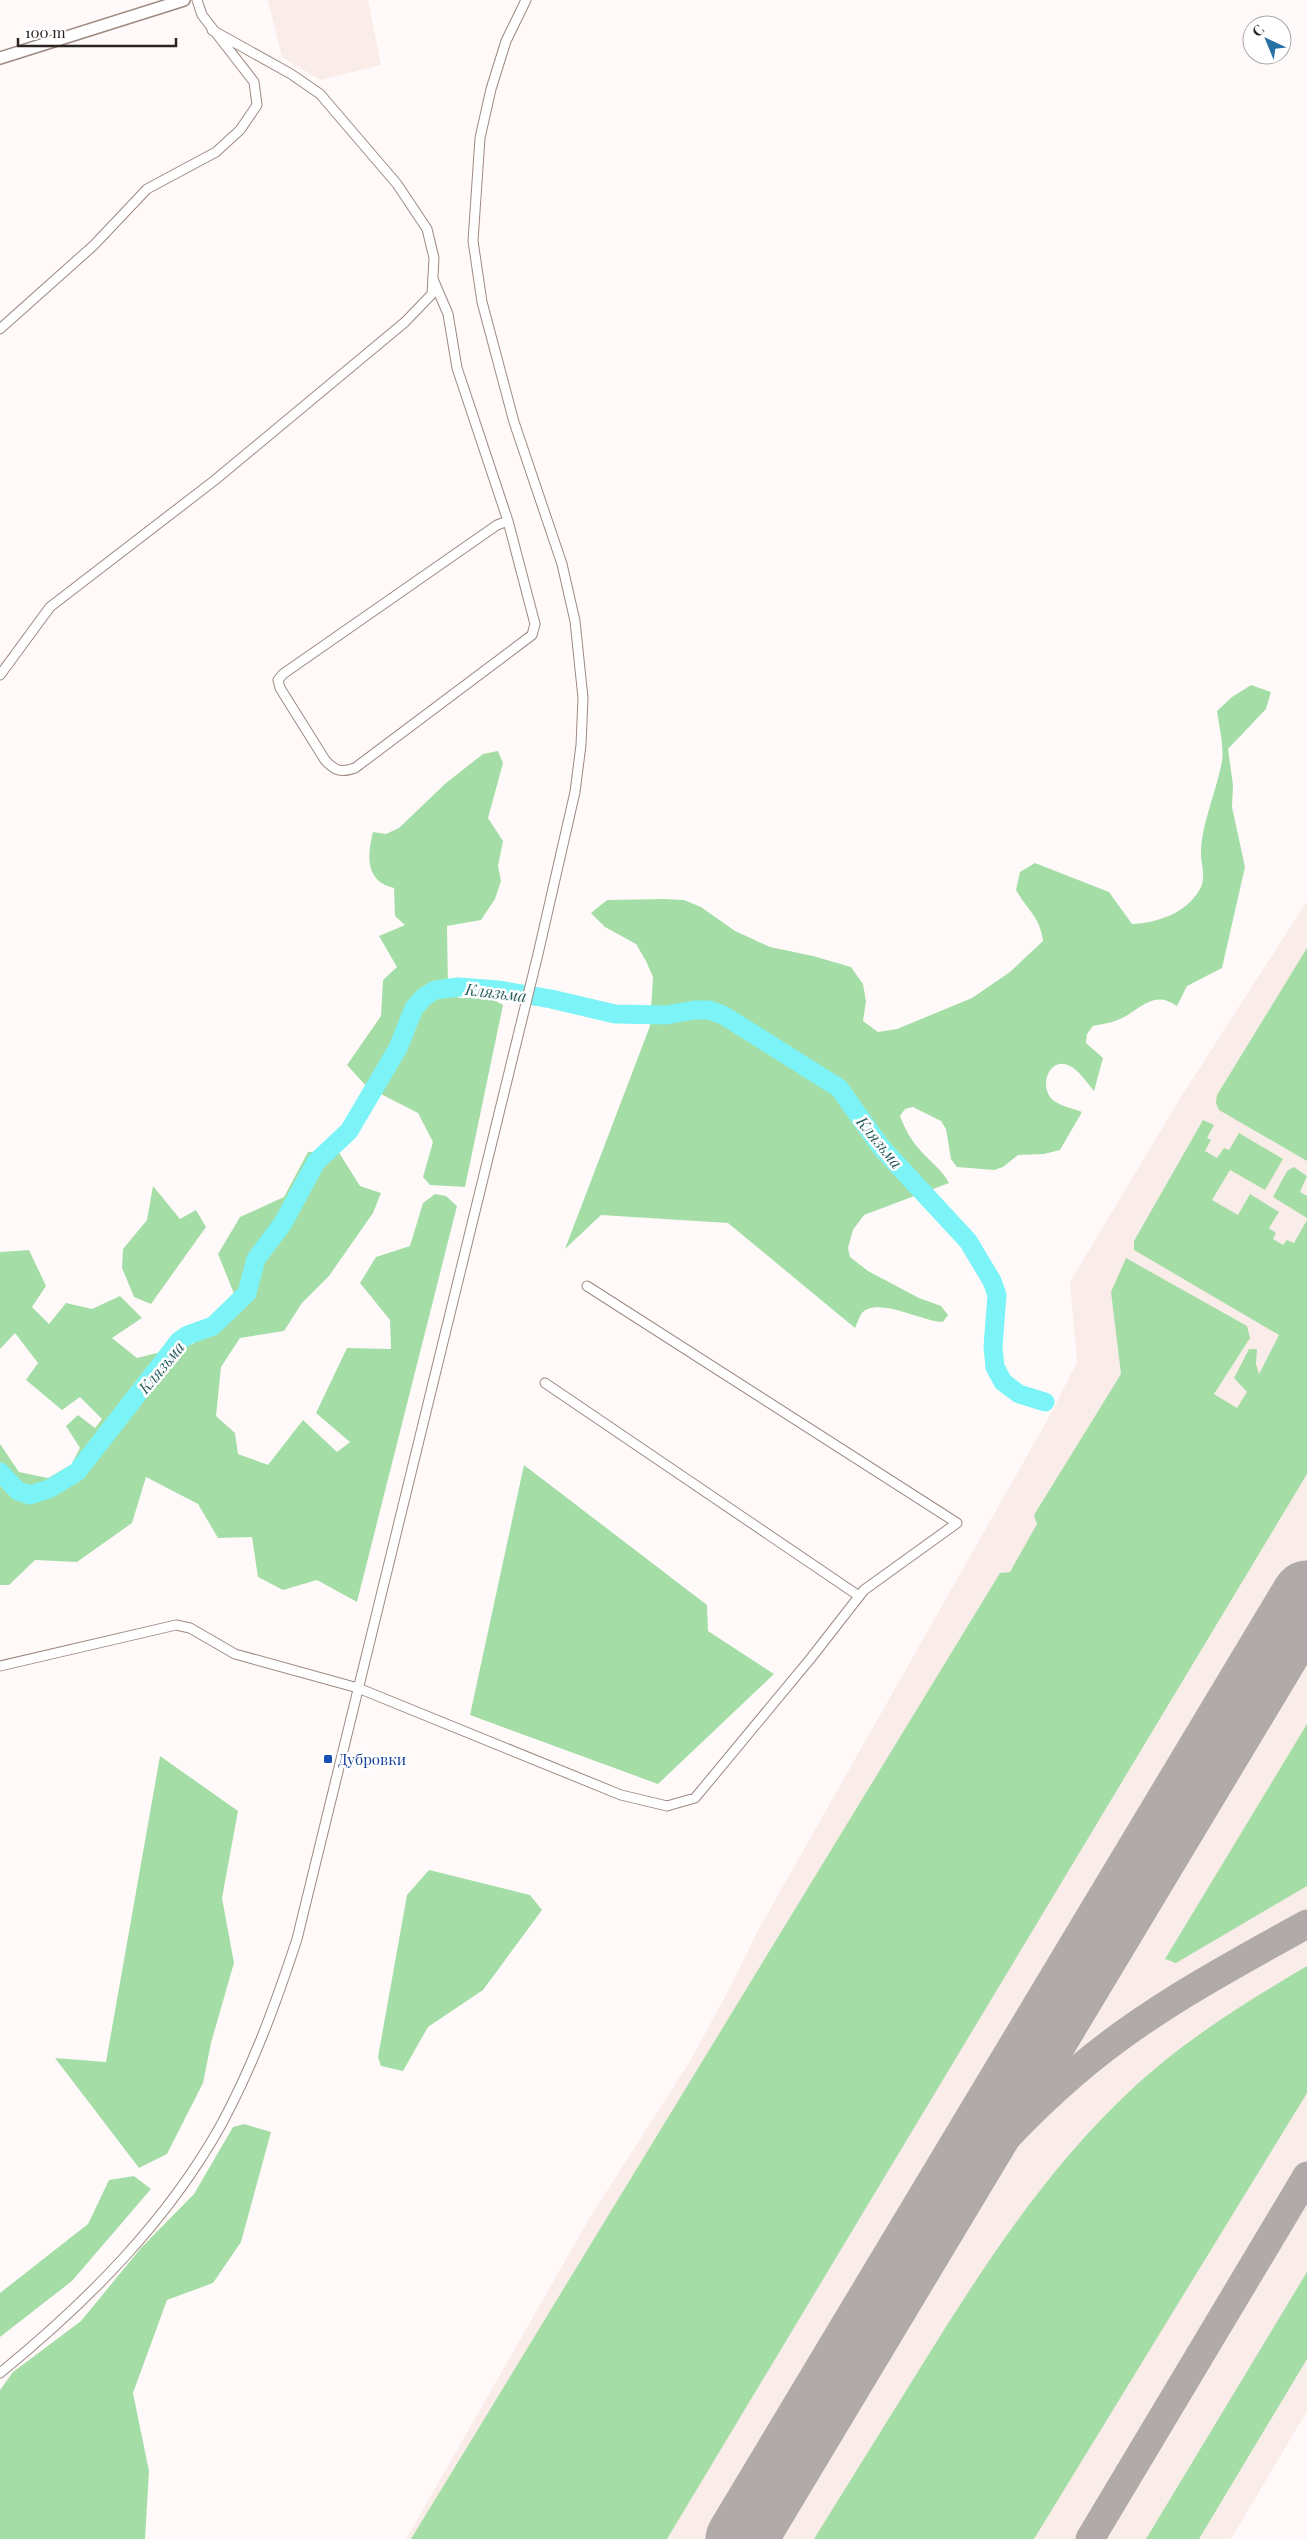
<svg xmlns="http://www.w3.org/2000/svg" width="1307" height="2539" font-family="'Playfair Display',serif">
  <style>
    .built { fill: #faede9 }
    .green { fill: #a5dda7 }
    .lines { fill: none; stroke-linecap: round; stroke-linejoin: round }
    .river { stroke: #7cf3f6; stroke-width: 19 }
    .taxiway { stroke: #b0aaa9; stroke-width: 29 }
    .runway { stroke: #b0aaa9; stroke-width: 71 }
    .minor-casing { stroke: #9d8981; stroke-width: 11 }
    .tertiary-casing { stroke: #9d8981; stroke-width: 14 }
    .minor { stroke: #fff; stroke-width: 9 }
    .tertiary { stroke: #fff; stroke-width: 11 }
    .transit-dot { fill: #1a4fb4; stroke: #fff; stroke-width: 2 }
    .labels { text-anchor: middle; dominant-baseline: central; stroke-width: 5; stroke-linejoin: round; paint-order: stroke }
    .transit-label { font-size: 15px; fill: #164399; stroke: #fff; text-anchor: start }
    .water-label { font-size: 16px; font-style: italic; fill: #275b5c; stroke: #fff }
  </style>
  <rect width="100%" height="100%" fill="#fffaf9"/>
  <g class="built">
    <polygon points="268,0 368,0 381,65 320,80 282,57"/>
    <polygon points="1307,901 1307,2411 1231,2539 406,2539 589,2219 690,2061 732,1984 757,1932 1049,1417 1077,1362 1070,1282 1179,1100"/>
  </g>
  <g class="green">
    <path d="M1251,685L1271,692L1266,709L1228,749L1233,785L1232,807L1245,867L1222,968L1187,986L1177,1006C1152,989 1142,1009 1120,1019C1112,1023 1101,1024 1093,1026L1087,1034L1086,1043L1103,1058L1094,1091C1087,1083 1080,1071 1070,1066C1049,1055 1038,1087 1053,1100C1060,1106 1072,1108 1082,1112L1060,1150L1044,1154L1018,1155L1003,1167L994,1170L957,1167L951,1159L946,1129L941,1121L913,1107L905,1109L900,1116C905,1129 911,1140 920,1150C930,1162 941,1168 949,1183L864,1215L853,1230L848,1248L850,1257L868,1271L919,1298L941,1306L948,1315L943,1322C923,1322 878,1296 862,1313C859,1317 857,1324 855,1328L728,1223L601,1215L565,1249L650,1026L653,977L646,961L636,944L605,927L591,913L607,900L665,899L684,900L701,907L735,931L770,947L813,956L851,967L863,984L866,1001L863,1021L878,1032L897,1029L972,998L1010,972L1043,941C1040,917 1028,911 1016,890L1020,872L1035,863L1109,892L1132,924C1157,923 1187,913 1200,889C1207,876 1200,863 1201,851C1202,823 1217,789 1222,761C1224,746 1219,726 1217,711L1232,697Z"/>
    <path d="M498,751L503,763L488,818L503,841L498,866L501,881L495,899L481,920L447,926L448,987L459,998H490L503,1005L465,1187L430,1185L423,1177L433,1142L418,1113L367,1087L347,1065L381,1016L383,980L397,967L379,936L405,925L395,916L394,888C365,881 367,856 373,832L386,834L399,828L446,783L483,754Z"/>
    <polygon points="1307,948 1307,1161 1219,1110 1216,1103 1217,1095"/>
    <polygon points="1203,1120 1214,1125 1207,1138 1211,1140 1205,1151 1217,1158 1224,1148 1229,1150 1239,1133 1283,1159 1265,1190 1230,1170 1212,1200 1238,1215 1250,1194 1279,1212 1269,1228 1276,1233 1273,1239 1283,1245 1287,1240 1294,1243 1307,1220 1307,1474 667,2539 411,2539 1000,1573 1010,1572 1037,1524 1034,1515 1121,1374 1111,1292 1126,1258 1247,1326 1250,1338 1214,1394 1237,1408 1247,1392 1234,1378 1249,1349 1257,1349 1256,1364 1259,1374 1279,1335 1134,1250 1134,1241"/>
    <polygon points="338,1151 360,1186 381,1193 373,1213 329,1276 302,1303 284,1331 240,1338 221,1367 216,1416 235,1433 238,1454 268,1465 303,1420 337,1452 350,1442 316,1413 347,1348 391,1349 390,1320 360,1283 376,1257 410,1246 423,1203 435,1194 446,1196 457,1206 357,1602 317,1580 283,1590 258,1577 252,1537 218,1538 198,1504 146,1477 132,1523 77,1562 35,1560 9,1585 0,1585 0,1444 19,1472 48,1478 71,1465 80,1448 66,1426 78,1415 95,1428 102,1419 80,1397 62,1410 26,1380 38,1363 15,1333 0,1349 0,1252 29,1250 46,1286 32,1307 49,1324 66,1303 92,1309 120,1296 142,1318 112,1338 137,1358 193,1344 235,1296 218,1254 240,1217 284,1197 308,1152"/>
    <polygon points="1294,1167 1307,1176 1300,1192 1307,1196 1307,1218 1273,1197 1287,1171"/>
    <polygon points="153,1186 180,1219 196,1210 206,1227 151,1304 134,1297 122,1268 123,1249 147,1220"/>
    <polygon points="524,1465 707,1605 708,1631 774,1674 658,1784 470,1715"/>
    <polygon points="1307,1724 1307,1886 1176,1963 1165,1959"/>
    <polygon points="160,1756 238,1811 222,1898 234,1963 211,2043 203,2083 167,2154 139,2168 55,2058 106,2062"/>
    <polygon points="429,1870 530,1895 542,1910 483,1990 428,2027 403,2071 381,2066 378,2057 407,1895"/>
    <path d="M1307,1966V2093L1034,2539H814C850,2481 886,2423 922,2365C983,2267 1046,2169 1131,2090C1184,2040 1245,2003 1307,1966Z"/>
    <polygon points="244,2124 271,2132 241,2242 213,2283 167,2300 133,2393 149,2471 145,2539 0,2539 0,2390 13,2372 81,2321 141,2248 194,2194 233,2127"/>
    <polygon points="134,2176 151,2189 72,2281 0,2337 0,2293 88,2224 109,2180"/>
    <polygon points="1307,2272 1307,2359 1199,2539 1146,2539"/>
  </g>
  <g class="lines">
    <polyline class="river" points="0,1472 18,1491 30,1495 49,1489 77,1472 179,1341 188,1335 213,1326 247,1293 256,1259 283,1223 316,1162 349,1131 398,1048 414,1008 424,997 435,990 458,987 499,990 551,999 615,1014 666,1015 694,1010 709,1010 723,1015 839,1088 881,1147 968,1241 992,1281 997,1295 993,1347 995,1367 1003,1382 1019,1394 1045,1402"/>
    <g class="taxiway">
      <path d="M904,2267C922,2243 938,2217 957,2193C992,2151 1032,2109 1074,2073C1143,2013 1227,1968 1307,1924"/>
      <polyline points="1090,2539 1307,2176"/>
    </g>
    <polyline class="runway" points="741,2539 1307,1596"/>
    <g class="minor-casing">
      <g id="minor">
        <path d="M433,279L448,314L457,368L508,521L535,624L532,635L355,768C341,773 335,771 325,760L280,688L278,680L283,674L497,525L508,521"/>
        <polyline points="0,329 94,245 147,189 216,152 240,130 257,105 254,82 202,15 197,0"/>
        <polyline points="0,675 50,607 215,480 405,322 432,294 434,258 427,229 397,184 320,94 291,74 212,30"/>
        <polyline points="545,1383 859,1596"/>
        <polyline points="0,1666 176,1625 190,1628 235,1654 358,1688 621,1795 667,1806 695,1798 811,1658 864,1590 957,1523 587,1286"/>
        <path d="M0,2373C86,2303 167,2222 221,2125C253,2066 276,2003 297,1939L538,954L575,792L581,745L583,698L575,621L562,564L514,422L482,302L473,241L480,138L491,89L506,41L526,0"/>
      </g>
    </g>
    <g class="tertiary-casing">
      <polyline id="tertiary" points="0,58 184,0"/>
    </g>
    <use href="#minor" class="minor"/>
    <use href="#tertiary" class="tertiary"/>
  </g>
  <rect class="transit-dot" x="323" y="1754" width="10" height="10" rx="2.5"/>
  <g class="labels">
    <g class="transit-label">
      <text x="338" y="1759">Дубровки</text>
    </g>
    <g class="water-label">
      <text transform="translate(496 992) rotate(7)">Клязьма</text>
      <text transform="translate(880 1142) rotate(51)">Клязьма</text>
      <text transform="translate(161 1367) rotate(-50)">Клязьма</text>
    </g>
  </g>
  <g transform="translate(1267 40) rotate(316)"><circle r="24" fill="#ffffff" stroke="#aaa7a6"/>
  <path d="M0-4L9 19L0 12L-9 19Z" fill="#2871a5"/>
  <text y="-8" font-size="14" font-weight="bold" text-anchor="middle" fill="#2b2320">С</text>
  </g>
  <path d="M18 38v8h158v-8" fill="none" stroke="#2b2320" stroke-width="2.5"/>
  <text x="25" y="38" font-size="15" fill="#2b2320" stroke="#ffffff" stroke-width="4" paint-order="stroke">100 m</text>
</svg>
